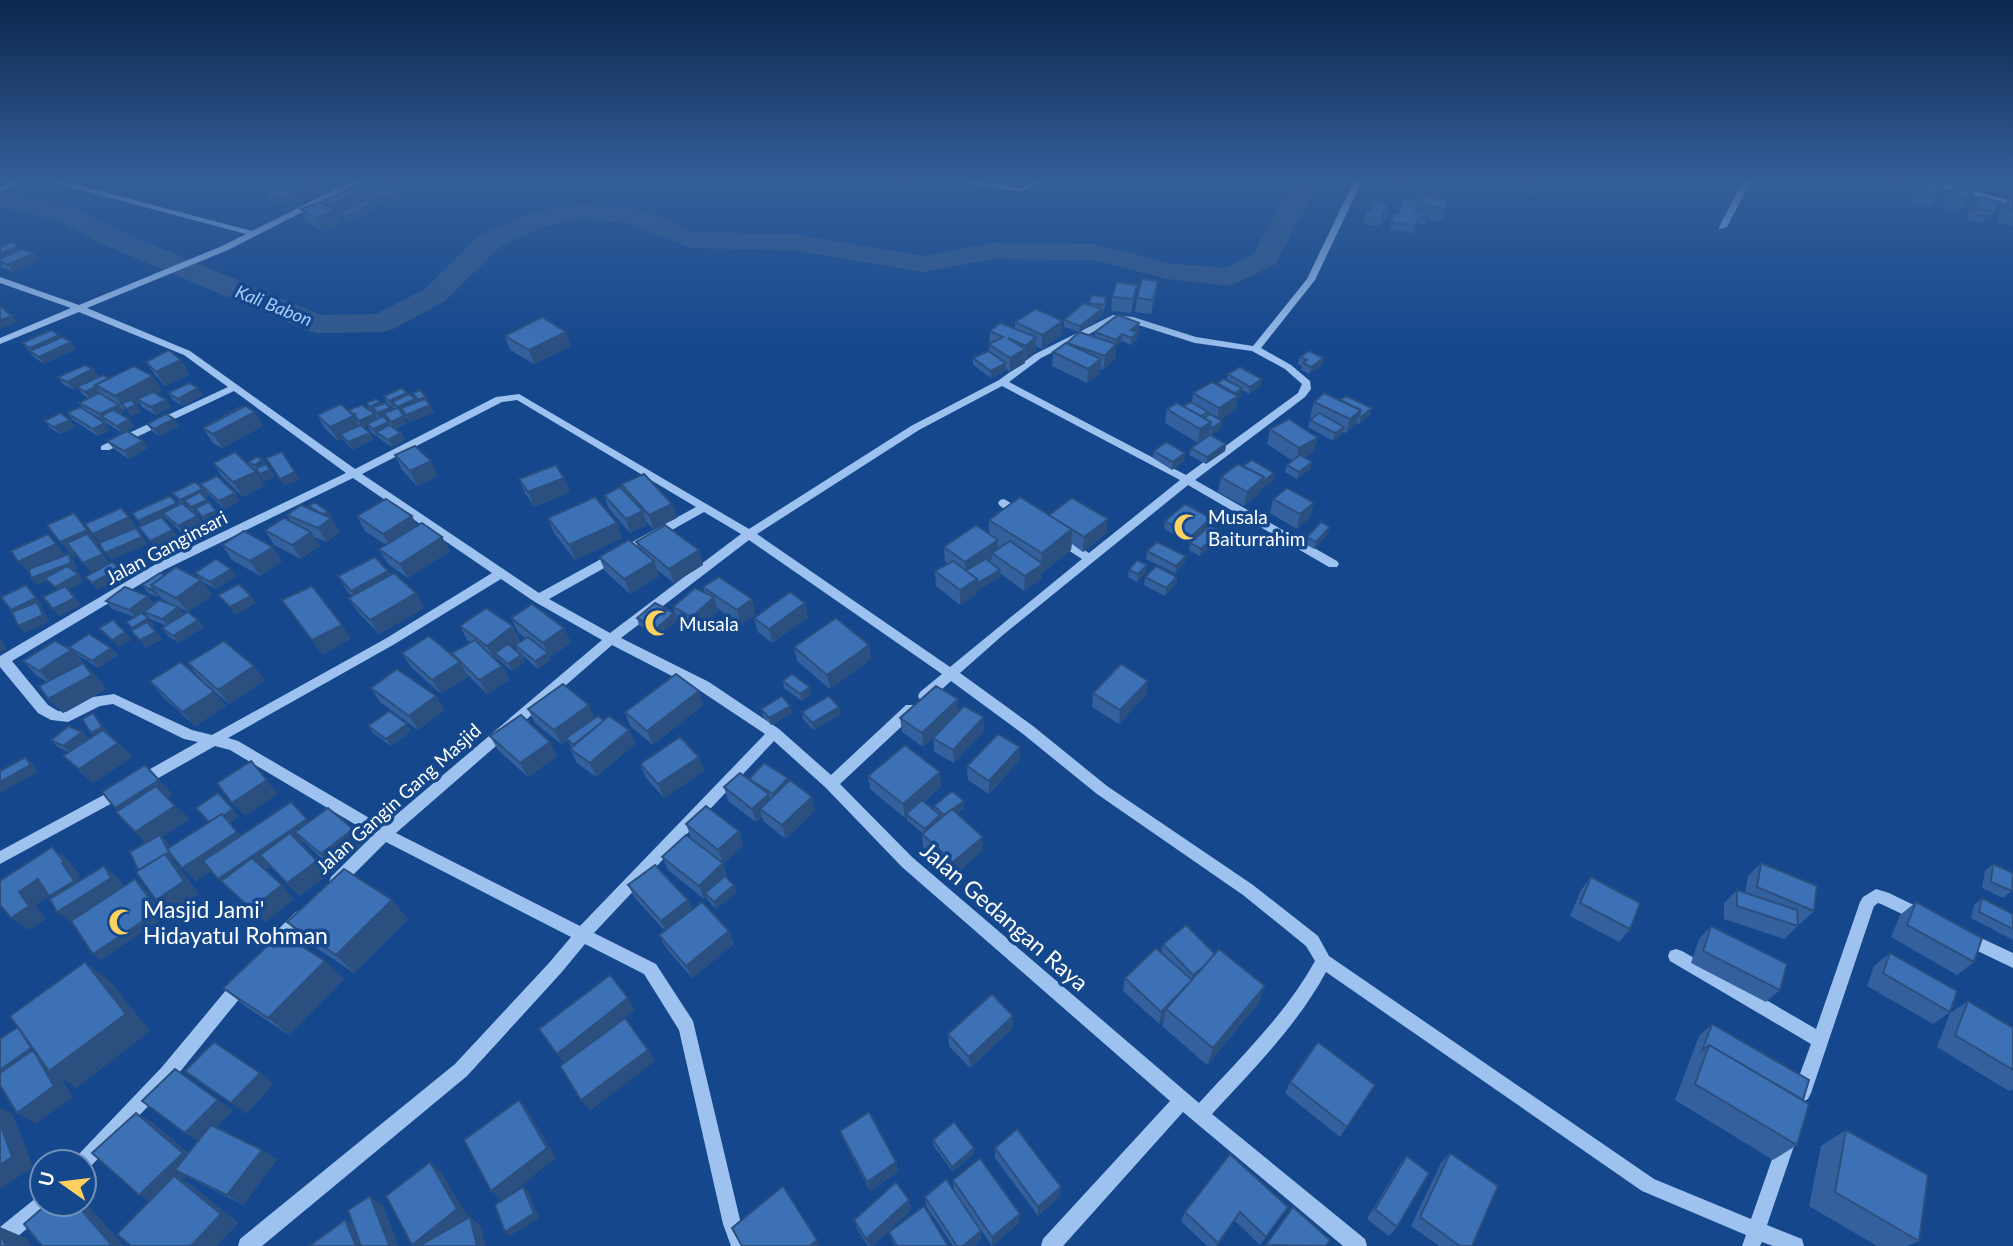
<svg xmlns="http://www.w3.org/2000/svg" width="2013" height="1246" font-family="Lato,sans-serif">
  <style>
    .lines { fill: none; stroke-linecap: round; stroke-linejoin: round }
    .river { fill: #32588b; fill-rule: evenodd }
    .minor { fill: #9ec2f0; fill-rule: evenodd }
    .wall { fill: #34619d }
    .shaded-wall { fill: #2b4f7f }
    .building { fill: #3d71b6; stroke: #2b4f7f; stroke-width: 2 }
    .labels { text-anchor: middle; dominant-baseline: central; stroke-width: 7; stroke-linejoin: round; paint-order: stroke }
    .far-water-label { font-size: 18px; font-style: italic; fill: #a9ccf7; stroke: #14478c }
    .poi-label { font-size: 19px; fill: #fff; stroke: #14478c; text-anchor: start }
    .street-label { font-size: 19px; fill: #fff; stroke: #14478c }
    .near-poi-label { font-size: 23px; fill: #fff; stroke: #14478c; text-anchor: start }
    .near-street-label { font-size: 23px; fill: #fff; stroke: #14478c }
  </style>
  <rect width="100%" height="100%" fill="#14478c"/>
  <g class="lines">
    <polygon class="river" points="1295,179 1320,179 1278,259 1274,265 1230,286 1167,279 1095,260 992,259 923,272 794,250 691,248 631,224 584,219 542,227 500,247 445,301 393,329 382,332 317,333 306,330 100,243 57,220 0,207 0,191 75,208 120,231 321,315 376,314 425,289 480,235 526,214 584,203 645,211 695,232 794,234 923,256 992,243 1096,244 1168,263 1226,268 1253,254"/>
    <g class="minor">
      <polygon points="18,179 30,179 0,192 0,187"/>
      <path d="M39,179H54L252,231L356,179H367L228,250L87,308L190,351L355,469L496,397L519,394L749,529L911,426L999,380L1035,354L1113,315L1133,317L1196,337L1253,346L1307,279L1355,179H1363L1315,280L1261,348L1291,365L1310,381L1311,389L1305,397L1195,480L1337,561L1339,564L1337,567H1329L1188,485L1003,635L960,673L1033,726L1107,786L1253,885L1318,936L1329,956L1654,1179L1751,1219L1781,1134L1787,1131L1793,1134L1796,1140L1767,1225L1802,1239L1804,1246H1773L1762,1242L1760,1246H1742L1746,1235L1642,1191L1326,972C1297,1026 1253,1069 1212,1114L1365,1239L1367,1246H1343L1183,1112L1063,1246H1041L1043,1239L1170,1101L902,867L826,788L774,741L594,933L656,964L693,1021L741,1224L749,1246H731L723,1224L679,1030L644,974L585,944L561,973L467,1076L262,1246H238L240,1239L455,1064L549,963L571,937L386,842L341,887L336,889L331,887L329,882L331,877L373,835L230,750L215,746L146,785L141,787L136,785L134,781L136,777L198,742L184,739L113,704L100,706L68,722L51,720L38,713L0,667V656L156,564L346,473L234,391L109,450H101V446L228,387L184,355L79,312L0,344V338L71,308L0,283V277L79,305L222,246L246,234ZM1117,320L1129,322L1195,343L1252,351L1285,369L1302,384L1298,393L1186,475L1009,382L1041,358ZM1002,386L1180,480L1089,553L1062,535H1054L1052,538L1054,541L1082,559L950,667L757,534L919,430ZM517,400L696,507L539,593L362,474L502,402ZM353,478L492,573L385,639L212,735L192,730L114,694L93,697L66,712L58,711L48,705L12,661L164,570ZM704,512L741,534L610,633L549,599ZM749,540L942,674L920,692L918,696L920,700H930L951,681L1023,734L1097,794L1243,895L1306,946L1315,961C1285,1015 1240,1058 1199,1103L912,857L840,784L916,713L918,709L916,705H906L831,775L779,729L709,682L621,638ZM501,579L535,602L602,640L383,826L238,741L228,738L393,645ZM612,645L699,690L765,734L580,926L396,833Z"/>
      <polygon points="938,179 962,179 1021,188 1036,179 1046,179 1022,192"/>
      <polygon points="1744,179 1752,179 1727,227 1720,229 1719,227"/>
      <polygon points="1911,179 1926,179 2013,201 2013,205"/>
      <polygon points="1004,499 1026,512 1028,515 1026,518 1018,518 1000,506 998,503 1000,500"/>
      <polygon points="122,785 127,787 129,791 127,795 0,864 0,851"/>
      <polygon points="1876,889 1889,893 1926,911 1929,916 1926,921 1921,923 1881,904 1878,903 1874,906 1811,1093 1808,1099 1802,1102 1796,1099 1793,1093 1811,1044 1670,961 1668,956 1670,951 1676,949 1682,951 1816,1029 1860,902 1863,897"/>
      <polygon points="301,910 306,912 309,917 306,922 278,951 272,953 266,951 264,946 266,941 296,912"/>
      <polygon points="1966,931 2013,953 2013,968 1961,943 1958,938 1961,933"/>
      <polygon points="243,974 249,977 251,982 249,987 174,1079 89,1168 84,1171 84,1162 74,1162 77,1156 162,1067 237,977"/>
      <polygon points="42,1195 42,1204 51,1204 48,1210 7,1246 0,1246 0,1227 36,1198"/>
    </g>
  </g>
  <g class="wall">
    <polygon points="380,179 444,179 435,185 421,181 423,186 415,191 390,188 403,199 387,206 373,200 372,198 367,200 362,199 364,203 374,203 377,209 350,221 345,219 344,216 339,217 342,223 323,231 307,222 301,209 326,205 324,200 354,191 380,189 384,187 380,187 377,181"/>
    <polygon points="470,179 471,182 461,188 452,185 450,180"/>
    <polygon points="884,179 903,179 904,181 891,194 879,191 878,185"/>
    <polygon points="1383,179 1408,179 1407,184 1400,190 1382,184"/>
    <polygon points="1420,179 1444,179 1438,188 1437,195 1435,197 1449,200 1442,222 1427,220 1426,225 1417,223 1414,233 1390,229 1394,213 1398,214 1414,200 1419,194 1420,191 1426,187 1419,185"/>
    <polygon points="1521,179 1549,179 1551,187 1547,192 1543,190 1539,196 1517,190"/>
    <polygon points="1829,179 1853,179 1850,185"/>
    <polygon points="1859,179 1884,179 1877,192 1856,187"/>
    <polygon points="1893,179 1905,179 1899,190 1889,188"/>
    <polygon points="1919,179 1941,179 1939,195 1930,208 1912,204 1915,187"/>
    <polygon points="1985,179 2013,179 2013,196 1983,188"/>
    <polygon points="287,182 311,182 323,185 326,192 307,198 300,192 296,193 290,188"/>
    <polygon points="1956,183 1968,200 1959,213 1941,208"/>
    <polygon points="265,194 299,200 287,206 268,200"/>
    <polygon points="2010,196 2013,197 2013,226 1997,222 2001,209"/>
    <polygon points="1980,197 1995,212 1991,219 1986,217 1982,223 1967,220 1967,215"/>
    <polygon points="1371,200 1388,213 1386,219 1382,219 1380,226 1363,224 1367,210 1370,211 1370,207"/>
    <polygon points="19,246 21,249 38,260 13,272 1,267 0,247"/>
    <polygon points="1158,281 1156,294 1151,314 1135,312 1137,298"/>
    <polygon points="1137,285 1135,298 1131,313 1111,311 1112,297"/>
    <polygon points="1106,297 1106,304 1103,312 1102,312 1102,316 1080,332 1095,337 1095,332 1139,323 1139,330 1136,332 1137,339 1131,345 1122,341 1116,346 1115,359 1103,370 1100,369 1100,374 1087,383 1052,366 1053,352 1067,344 1079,332 1064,327 1064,320 1089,305 1089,303"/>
    <polygon points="1015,322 1062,335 1042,349 1036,346 1036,351 1025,359 1025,363 1010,372 1006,369 1006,370 991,378 973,365 973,358 989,352 990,331 1015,329"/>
    <polygon points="566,332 571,346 534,364 510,350 505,336"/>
    <polygon points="22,343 76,349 44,364 35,358"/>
    <polygon points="1300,357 1322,365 1309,374 1301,370 1302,366 1298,364"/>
    <polygon points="146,362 190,374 165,386 156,376"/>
    <polygon points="93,369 98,376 73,389 64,385 58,377"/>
    <polygon points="1228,374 1262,379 1261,386 1249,394 1242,390 1241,396 1238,398 1235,410 1220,420 1223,421 1222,428 1211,435 1226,444 1225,451 1206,464 1189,455 1191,448 1198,443 1165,423 1167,409 1183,406 1192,402 1193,393 1217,384 1217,383 1227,380"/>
    <polygon points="109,378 162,390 156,394 166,400 171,407 156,415 142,407 139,402 135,405 141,412 131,416 126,409 125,410 122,409 124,412 120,414 129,419 134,426 122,433 106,423 104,420 84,410 79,403 88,398 82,394 77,387"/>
    <polygon points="168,393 203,395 183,406 173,400"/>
    <polygon points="407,393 415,399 416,402 417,402 413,393 426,397 434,413 410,422 403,414 402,414 407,423 395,429 401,433 405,440 392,447 380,439 378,436 377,437 370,431 368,426 364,428 370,433 373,440 352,450 343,439 338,441 325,429 317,415 349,411 370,410 366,403 380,402 381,404 390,408 391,411 395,409 394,408 393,408 387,403 384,396"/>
    <polygon points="1340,400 1372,408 1370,415 1359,424 1357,423 1346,433 1343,432 1342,434 1333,441 1308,427 1310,420 1312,418 1310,417 1314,402"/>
    <polygon points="67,413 110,430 98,436 73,420"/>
    <polygon points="174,419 179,426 159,436 152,431 147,424"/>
    <polygon points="44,421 75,427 60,434 50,428"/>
    <polygon points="263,426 222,448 213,443 203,428"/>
    <polygon points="1270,429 1314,452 1304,458 1312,462 1310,469 1297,479 1285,472 1287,465 1293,461 1267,444"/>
    <polygon points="107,441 148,448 129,459 113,448"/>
    <polygon points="1154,451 1185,453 1184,461 1172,470 1153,458"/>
    <polygon points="395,455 438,476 417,486 402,470"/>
    <polygon points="263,459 275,477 264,481 258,472 255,471 265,486 243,497 222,477 213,463 251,467 248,463"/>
    <polygon points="1221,477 1273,481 1261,489 1261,492 1244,506 1218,492"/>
    <polygon points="564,478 570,492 534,507 525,493 519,479"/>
    <polygon points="200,484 240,501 224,509 205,491"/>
    <polygon points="621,484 672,504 677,518 653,529 646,521 647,525 630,533 609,509 604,495 622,489"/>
    <polygon points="203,489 208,496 205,497 221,518 207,525 198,513 196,515 203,523 183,534 166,518 163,519 178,537 156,548 139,527 142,526 132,513 178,505 181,504 172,493"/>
    <polygon points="1273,499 1314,503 1310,517 1297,529 1270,513"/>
    <polygon points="309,506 328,512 340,532 327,542 314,537 320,546 301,559 274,545 265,530 291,522 287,515 311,510"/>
    <polygon points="1049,515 1107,533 1083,552 1072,544 1071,550 1042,573 1042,578 1024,591 1000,573 1000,577 977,590 977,594 960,605 936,586 935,571 948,564 945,562 944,547 989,534 989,520"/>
    <polygon points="357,516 417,526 442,537 450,551 408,578 388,564 379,549 386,545 365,531"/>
    <polygon points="548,518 617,523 622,538 575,560 554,533"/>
    <polygon points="1211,518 1210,526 1221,531 1220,539 1200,556 1189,550 1190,543 1164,529 1165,521"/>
    <polygon points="1328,534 1314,549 1305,544 1307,537"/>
    <polygon points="636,542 699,550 703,565 674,583 657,570 659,576 630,594 605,571 599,557 638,548"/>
    <polygon points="222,545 282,561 260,576 232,560"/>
    <polygon points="1147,551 1185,563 1175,573 1146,559"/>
    <polygon points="1129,570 1146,572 1137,582 1128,577"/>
    <polygon points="388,571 390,575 416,593 424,608 379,634 358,612 348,598 352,596 347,591 338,576"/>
    <polygon points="195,573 236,576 216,589 202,581 212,595 188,612 162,599 159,595 157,597 148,593 142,585 165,575 200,579"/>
    <polygon points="1145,577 1177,577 1176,584 1165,596 1144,585"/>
    <polygon points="703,587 756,614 741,625 717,608 718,611 697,631 678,621 673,607 705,593"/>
    <polygon points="106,601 154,603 141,613 154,625 151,627 162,639 146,648 126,622 135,617 112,609"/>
    <polygon points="805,603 808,618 772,643 758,632 754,618"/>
    <polygon points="144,612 184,614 177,619 204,627 179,643 168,636 162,628 167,626 150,619"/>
    <polygon points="674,613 677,621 658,636 639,625 637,618"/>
    <polygon points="511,618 564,628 571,643 550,657 551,660 538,669 522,655 525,662 512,671 497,658 495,660 502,666 509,680 487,694 465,672 468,677 441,694 411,667 402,653 455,659 452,653 470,642 467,640 460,626 513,626 520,641 512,647 518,652 515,645 525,638 518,632"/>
    <polygon points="869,645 871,659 830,689 797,661 794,647"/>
    <polygon points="69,647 111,648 118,655 99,668 76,654"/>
    <polygon points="71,650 97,677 106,689 63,713 47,682 37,676 23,661"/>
    <polygon points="188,663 265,680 229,704 199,678"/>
    <polygon points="150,681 214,692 226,706 195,726 162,696"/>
    <polygon points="783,681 811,694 802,701 784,688"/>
    <polygon points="1148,681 1146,695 1119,724 1092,707 1093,693"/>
    <polygon points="371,688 436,696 444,710 418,730 380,702"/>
    <polygon points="699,691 703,705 653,745 630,726 625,712"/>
    <polygon points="958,699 958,712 984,717 984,731 954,763 934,752 933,738 938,733 923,747 902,732 900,718"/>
    <polygon points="528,709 595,718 629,730 635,744 596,777 577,763 570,749 572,748 567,740 561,744 535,723"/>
    <polygon points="761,709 792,713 771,725 763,716"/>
    <polygon points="802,712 841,714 813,730 803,719"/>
    <polygon points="93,713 100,721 109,734 108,734 118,743 132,757 93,783 63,756 68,752 58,747 51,740 82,732 89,739 94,736 91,733"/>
    <polygon points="368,726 411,731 391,746 373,733"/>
    <polygon points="490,736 557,756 528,777 498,750"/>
    <polygon points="1020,747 1019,761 989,794 968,780 967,766"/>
    <polygon points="699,757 704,771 664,798 646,778 640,764"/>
    <polygon points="145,765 172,794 167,797 189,819 162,837 167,842 170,847 209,822 218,793 239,816 230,823 241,836 309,821 353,829 364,843 332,868 304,842 301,844 329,874 299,896 270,866 265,870 294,899 265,922 232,892 211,871 196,881 175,859 172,861 179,867 199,894 171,913 139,871 146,843 115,808"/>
    <polygon points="868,776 941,786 924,802 934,810 934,806 964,808 957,814 983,837 983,850 954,876 923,847 922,834 922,833 907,820 907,817 905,818 870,789"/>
    <polygon points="788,778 789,781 815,810 786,839 764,822 762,817 756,822 728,801 724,787 749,779"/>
    <polygon points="686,824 739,831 743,845 723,864 727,877 737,892 716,909 707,899 706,897 704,899 668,870 662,857 715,858 691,838"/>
    <polygon points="1761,863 1814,911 1800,924 1797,923 1798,926 1784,939 1724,919 1724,903 1737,890 1745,893 1748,876"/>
    <polygon points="1993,864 2012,891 2003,898 1982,888 1985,871"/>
    <polygon points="1591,877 1630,929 1619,942 1570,916 1581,890"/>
    <polygon points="628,885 688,900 692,909 729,931 734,944 692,978 666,948 659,935 665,931 635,898"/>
    <polygon points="1982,898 2013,914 2013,940 1971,918 1974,905"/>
    <polygon points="1916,902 1974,962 1957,975 1891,937 1900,915"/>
    <polygon points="408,919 354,973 306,941 287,922"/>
    <polygon points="1711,926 1780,990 1766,1002 1691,963 1699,939"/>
    <polygon points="1163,944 1258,1004 1207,1065 1162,1026 1164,1019 1159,1024 1123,991 1125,978 1161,953"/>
    <polygon points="1890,953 1950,1012 1933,1024 1867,986 1874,966"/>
    <polygon points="325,961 344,979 289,1035 245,1006 223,988"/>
    <polygon points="1968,1001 2013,1028 2013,1089 2009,1091 1937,1047 1950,1013"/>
    <polygon points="1712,1024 1803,1100 1797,1145 1773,1160 1675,1100 1699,1036"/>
    <polygon points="1013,1028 970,1068 949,1046 948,1034"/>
    <polygon points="1290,1082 1375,1085 1340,1137 1285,1093"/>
    <polygon points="233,1110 216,1128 262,1150 277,1160 243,1205 186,1176 182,1180 191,1185 238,1223 216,1246 131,1246 150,1201 139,1195 136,1113 153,1123 188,1153 198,1141 185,1133"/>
    <polygon points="1846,1130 1919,1241 1907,1246 1877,1246 1809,1206 1821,1146"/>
    <polygon points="840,1131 896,1162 898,1172 870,1191 844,1141"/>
    <polygon points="933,1140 974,1148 974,1153 953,1172 933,1145"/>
    <polygon points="995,1148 1060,1196 1038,1216 995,1158"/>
    <polygon points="1450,1153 1472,1246 1439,1246 1411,1226 1441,1163"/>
    <polygon points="1230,1154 1282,1216 1260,1245 1235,1221 1217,1246 1207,1246 1181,1221 1185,1212"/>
    <polygon points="1407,1156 1397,1227 1389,1236 1367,1219 1399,1166"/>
    <polygon points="953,1180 1019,1223 992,1246 954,1190"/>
    <polygon points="925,1197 981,1231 981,1239 974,1246 953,1246 926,1206"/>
    <polygon points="911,1210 872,1246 868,1246 857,1229 854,1220"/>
    <polygon points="889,1232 948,1246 895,1246 892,1241"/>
  </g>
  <g class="shaded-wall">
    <polygon points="433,179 444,179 444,180 435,185"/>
    <polygon points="461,179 470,179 471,182 461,188 459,181"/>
    <polygon points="898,179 903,179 904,181 891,194 891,187"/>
    <polygon points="1407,179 1408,179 1407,184 1400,190 1402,183"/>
    <polygon points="420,180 423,186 415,191 412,184"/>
    <polygon points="308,182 297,187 300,192 296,193 293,187"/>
    <polygon points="323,185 326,192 307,198 304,192"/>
    <polygon points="379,186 382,193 370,194 372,198 367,200 364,194"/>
    <polygon points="1439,189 1437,195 1429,202 1431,195"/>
    <polygon points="400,193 403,199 387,206 384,200"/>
    <polygon points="296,194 299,200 287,206 283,200"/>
    <polygon points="360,194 366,206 374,203 377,209 350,221 347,215 342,212 344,216 339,218 333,204"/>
    <polygon points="335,210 342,223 323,231 316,218"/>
    <polygon points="19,246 24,252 0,262 0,254"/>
    <polygon points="34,253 38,260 13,272 8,265"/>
    <polygon points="1158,281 1156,294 1151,314 1153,300"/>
    <polygon points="1137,285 1135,298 1131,313 1133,299"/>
    <polygon points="1102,309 1102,316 1079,333 1080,326"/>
    <polygon points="12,316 18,322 0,329 0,320"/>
    <polygon points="1063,321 1062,335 1042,349 1042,335"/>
    <polygon points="1139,323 1139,330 1130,337 1131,330"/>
    <polygon points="566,332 571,346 534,364 529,350"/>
    <polygon points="1138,332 1137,339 1131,345 1131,338"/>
    <polygon points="1122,334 1122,341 1116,346 1115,359 1103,370 1105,356 1116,345 1116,340"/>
    <polygon points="59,335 64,342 35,355 30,348"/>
    <polygon points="1036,337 1036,351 1026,360 1026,346"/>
    <polygon points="71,342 76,349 44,364 39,357"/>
    <polygon points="1025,349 1025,363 1010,372 1010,358"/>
    <polygon points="1324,358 1322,365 1309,374 1311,367"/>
    <polygon points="1101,359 1100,374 1087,383 1088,369"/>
    <polygon points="181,360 190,374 165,386 156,372"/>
    <polygon points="1006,363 1006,370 991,378 991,371"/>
    <polygon points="93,369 98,376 73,389 67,382"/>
    <polygon points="153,376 162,390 141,402 137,399 139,402 130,407 136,405 141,412 131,416 122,403 126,409 125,410 115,396"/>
    <polygon points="1262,379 1261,386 1249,394 1250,387"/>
    <polygon points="96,387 101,394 90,399 85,392"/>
    <polygon points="198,388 203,395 183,406 178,399"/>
    <polygon points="1242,388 1241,396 1238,398 1235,410 1217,422 1219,408 1234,398 1235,393"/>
    <polygon points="407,393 411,400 392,402 394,408 393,408 389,401"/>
    <polygon points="415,399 418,406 401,408 403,413 401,414 398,407"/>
    <polygon points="166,400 171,407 156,415 151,407"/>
    <polygon points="380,402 383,409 373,407 376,413 373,414 370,407"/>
    <polygon points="119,405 124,412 108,420 100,414"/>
    <polygon points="430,405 434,413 410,422 406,415"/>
    <polygon points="390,408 393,415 384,413 387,418 381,420 377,413"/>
    <polygon points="1372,408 1370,415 1359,424 1361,417"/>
    <polygon points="1361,410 1356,424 1346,433 1350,419"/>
    <polygon points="255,412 263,426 222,448 213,434"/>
    <polygon points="355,414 356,419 362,430 340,434 343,439 338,441 330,427"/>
    <polygon points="375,414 378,421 367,424 368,426 363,429 359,421"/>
    <polygon points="404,416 407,423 394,429 391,422"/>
    <polygon points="129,419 134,426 122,433 117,426"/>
    <polygon points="174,419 179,426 159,436 154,429"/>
    <polygon points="70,420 75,427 60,434 54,427"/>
    <polygon points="1223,421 1222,428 1211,435 1212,428"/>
    <polygon points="389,422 393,429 376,432 378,436 377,437 373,429"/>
    <polygon points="1211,422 1209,436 1198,443 1200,429"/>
    <polygon points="105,423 110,430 98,436 93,429"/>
    <polygon points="1344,427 1342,434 1333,441 1335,433"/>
    <polygon points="370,433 373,440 352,450 348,442"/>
    <polygon points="401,433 405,440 392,447 388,440"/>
    <polygon points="1318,438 1314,452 1296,463 1299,448"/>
    <polygon points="143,441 148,448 129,459 124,451"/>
    <polygon points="1226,444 1225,451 1206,464 1207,457"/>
    <polygon points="1185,453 1184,461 1172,470 1173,462"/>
    <polygon points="263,459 268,467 260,473 255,465"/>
    <polygon points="431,461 438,476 417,486 410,471"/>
    <polygon points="1312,462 1310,469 1297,479 1299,472"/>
    <polygon points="270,470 275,477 264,481 260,474"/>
    <polygon points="256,472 265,486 243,497 233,482"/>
    <polygon points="295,472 300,480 284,486 280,479"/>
    <polygon points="1274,473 1273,481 1262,489 1263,482"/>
    <polygon points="1264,477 1261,492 1244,506 1247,492"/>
    <polygon points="564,478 570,492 534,507 528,492"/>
    <polygon points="203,489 208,496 189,505 184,500 188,506 185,507 180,500"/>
    <polygon points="235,493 240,501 224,509 219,501"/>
    <polygon points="207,500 212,507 196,515 191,507"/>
    <polygon points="177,503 182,511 163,513 166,518 144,528 138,521"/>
    <polygon points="1314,503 1310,517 1297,529 1300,514"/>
    <polygon points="672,504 677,518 653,529 649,515"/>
    <polygon points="216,511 221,518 207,525 202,517"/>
    <polygon points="643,511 647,525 630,533 626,519"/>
    <polygon points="328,512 340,532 327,542 318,528 321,515"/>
    <polygon points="74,513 99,544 96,545 115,569 95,578 83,563 96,546 73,557 60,542"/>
    <polygon points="197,516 203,523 183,534 178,526"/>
    <polygon points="412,516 420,530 392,548 383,534"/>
    <polygon points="129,517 141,532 139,532 148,544 111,560 105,553 105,549 93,534"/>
    <polygon points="1211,518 1210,526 1191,543 1192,536"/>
    <polygon points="1108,519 1107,533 1083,552 1084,537"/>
    <polygon points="617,523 622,538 575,560 569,545"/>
    <polygon points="1330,527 1328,534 1314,549 1316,542"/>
    <polygon points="1072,529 1071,550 1042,573 1042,578 1024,591 1025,576 1041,565 1042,553"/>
    <polygon points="173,530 178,537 156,548 150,541"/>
    <polygon points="1221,531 1220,539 1200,556 1201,549"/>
    <polygon points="311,532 320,546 301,559 292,545"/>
    <polygon points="48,534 68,558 32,576 18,562"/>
    <polygon points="442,537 450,551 408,578 400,564"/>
    <polygon points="998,540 998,555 992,553 992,559 968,576 966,574 965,562"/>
    <polygon points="273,547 282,561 260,576 250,561"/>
    <polygon points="699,550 703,565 674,583 669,569"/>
    <polygon points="69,554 75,562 77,570 48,581 45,578 48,581 37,585 31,578"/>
    <polygon points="1186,556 1185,563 1175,573 1176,566"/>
    <polygon points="654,561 659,576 630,594 624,579"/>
    <polygon points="1147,565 1146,572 1137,582 1138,574"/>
    <polygon points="119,568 125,575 98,590 92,583"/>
    <polygon points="231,569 236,576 216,589 210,582"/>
    <polygon points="1000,570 1000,577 977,591 977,583"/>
    <polygon points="388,571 397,586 360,605 351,591"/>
    <polygon points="78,574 84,581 69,590 81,605 60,616 53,609 62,594 55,587"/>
    <polygon points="1177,577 1176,584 1165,596 1166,588"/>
    <polygon points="977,579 977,594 960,605 960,590"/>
    <polygon points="201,580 212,595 188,612 176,598"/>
    <polygon points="26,585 43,605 41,606 43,609 49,622 25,633 18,626 18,618 11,610"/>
    <polygon points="153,588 159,595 157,597 151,590"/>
    <polygon points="416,593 424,608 379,634 370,620"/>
    <polygon points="148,596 154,603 136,617 129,610"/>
    <polygon points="251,596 256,603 235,615 230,607"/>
    <polygon points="714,597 718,611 697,631 692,617"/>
    <polygon points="752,599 756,614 741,625 737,610"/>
    <polygon points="805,603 808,618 772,643 769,629"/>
    <polygon points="178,607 184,614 168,626 162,619"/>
    <polygon points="674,613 677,621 658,636 656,629"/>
    <polygon points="148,618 154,625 139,635 132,628"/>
    <polygon points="198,620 204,627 179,643 173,636"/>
    <polygon points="342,625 351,639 322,655 312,640"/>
    <polygon points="513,626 520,641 499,657 495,653 497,658 495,660 487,646"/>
    <polygon points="564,628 571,643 550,657 543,643"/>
    <polygon points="125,632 132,640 118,647 112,640"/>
    <polygon points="156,632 162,639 146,648 140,640"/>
    <polygon points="0,638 7,649 0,653"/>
    <polygon points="869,645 871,659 830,689 827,675"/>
    <polygon points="111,648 118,655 99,668 92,661"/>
    <polygon points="71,650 84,665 54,686 39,671"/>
    <polygon points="548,653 551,660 538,669 535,661"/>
    <polygon points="521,655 525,662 512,671 508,664"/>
    <polygon points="460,662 468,677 441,694 432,680"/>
    <polygon points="83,663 97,677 106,689 63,713 48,699"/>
    <polygon points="254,666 265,680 229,704 218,690"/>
    <polygon points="502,666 509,680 487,694 479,680"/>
    <polygon points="1148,681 1146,695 1119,724 1120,710"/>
    <polygon points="810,687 811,694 802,701 800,694"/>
    <polygon points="699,691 703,705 653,745 647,731"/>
    <polygon points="214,692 226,706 195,726 182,712"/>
    <polygon points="436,696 444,710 418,730 409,716"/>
    <polygon points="958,699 958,714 923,747 922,733"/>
    <polygon points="589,705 595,719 561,744 554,730"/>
    <polygon points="790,706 792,713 771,725 769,718"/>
    <polygon points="839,707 841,714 813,730 812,723"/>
    <polygon points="93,713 100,721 109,734 98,740 91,733"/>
    <polygon points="984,717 984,731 954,763 953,750"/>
    <polygon points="407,724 411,731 391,746 386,739"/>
    <polygon points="629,730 635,744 596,777 590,763"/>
    <polygon points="82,732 89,739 70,753 63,746"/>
    <polygon points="550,742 557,756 528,777 520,763"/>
    <polygon points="118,743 132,757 93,783 79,769"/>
    <polygon points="1020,747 1019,761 989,794 989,781"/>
    <polygon points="26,757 33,764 38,772 0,793 0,782"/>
    <polygon points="699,757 704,771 664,798 658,784"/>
    <polygon points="251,761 278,794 245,816 232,803"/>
    <polygon points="145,765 172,794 167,797 189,819 162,837 167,842 176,859 172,861 179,867 199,894 171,913 156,900 145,876 138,870 149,846 135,832 129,821 115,808"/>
    <polygon points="940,772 941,786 908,815 906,814 907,817 905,818 903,804"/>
    <polygon points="788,778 789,785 775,800 773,794"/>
    <polygon points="769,794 772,807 760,809 762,817 756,822 752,809"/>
    <polygon points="812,797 815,810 786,839 782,825"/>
    <polygon points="964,801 964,808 946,823 945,816"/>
    <polygon points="233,809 239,816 230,823 249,846 196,881 182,868 211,824"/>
    <polygon points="940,815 941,822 926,836 925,829"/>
    <polygon points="307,819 319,832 295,832 304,842 232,892 218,879"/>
    <polygon points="353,829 364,843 332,868 321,854"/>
    <polygon points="739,831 743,845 723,864 727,877 707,896 705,893 706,897 704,899 699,886 723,863 718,850"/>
    <polygon points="983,837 983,850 954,876 953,862"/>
    <polygon points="52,847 68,860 80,875 78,876 89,892 104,866 119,879 127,891 73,924 57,912 64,907 49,896 62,863"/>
    <polygon points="317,861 329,874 299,896 287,883"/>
    <polygon points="38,879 55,892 36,905 46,919 29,930 11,918 19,892"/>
    <polygon points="135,879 143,886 165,917 101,960 93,954"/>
    <polygon points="282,885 294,899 265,922 251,909"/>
    <polygon points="734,885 737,892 716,909 714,902"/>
    <polygon points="392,900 408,919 354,973 336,955"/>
    <polygon points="688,900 693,913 667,934 661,921"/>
    <polygon points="729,931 734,944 692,978 686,966"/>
    <polygon points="1216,955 1166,1009 1164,1019 1159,1024 1161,1012 1191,982 1193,975"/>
    <polygon points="325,961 344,979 289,1035 268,1018"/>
    <polygon points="85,962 110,981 150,1031 77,1088 62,1079 73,1097 36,1124 17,1113 0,1076 0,1070 19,1027"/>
    <polygon points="1265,986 1258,1004 1207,1065 1213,1048"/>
    <polygon points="628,998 635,1010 565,1066 557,1054"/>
    <polygon points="1013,1016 1013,1028 970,1068 969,1057"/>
    <polygon points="648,1050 655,1061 590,1111 581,1100"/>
    <polygon points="175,1069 233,1110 202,1143 185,1133"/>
    <polygon points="260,1073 274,1084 246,1114 231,1103"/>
    <polygon points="519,1100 528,1111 556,1158 502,1201 491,1191"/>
    <polygon points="0,1107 13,1114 33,1167 0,1189"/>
    <polygon points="136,1113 153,1123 199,1163 175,1170 186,1176 182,1180 191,1185 238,1223 216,1246 191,1246 157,1205 139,1195"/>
    <polygon points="974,1148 974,1153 953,1172 952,1167"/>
    <polygon points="262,1150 277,1160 243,1205 227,1195"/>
    <polygon points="430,1162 441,1172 469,1218 435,1246 413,1246 412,1245"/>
    <polygon points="896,1162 898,1172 870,1191 867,1182"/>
    <polygon points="523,1187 528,1191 539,1218 510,1236 505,1232"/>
    <polygon points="1061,1187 1060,1196 1038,1216 1038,1207"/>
    <polygon points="370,1196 383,1205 399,1246 388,1246"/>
    <polygon points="84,1200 124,1246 108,1246 76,1204 84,1204"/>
    <polygon points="909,1200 911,1210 872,1246 869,1246 866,1239"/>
    <polygon points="1240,1212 1235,1221 1217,1246 1216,1246"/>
    <polygon points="1020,1214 1019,1223 992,1246 992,1237"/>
    <polygon points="470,1217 481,1226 486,1246 477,1246"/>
    <polygon points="345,1220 359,1229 366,1246 356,1246"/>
    <polygon points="0,1227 28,1239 31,1246 6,1246 0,1234"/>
    <polygon points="981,1231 981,1239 974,1246 963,1246"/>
    <polygon points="817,1240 820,1246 810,1246"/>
  </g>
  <g class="building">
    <polygon points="295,179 308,179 311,182 316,181 323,185 304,192 297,187 308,182 293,187 287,182"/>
    <polygon points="380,179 420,179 420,180 412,184 377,181"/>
    <polygon points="884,179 898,179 891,187 878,185"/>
    <polygon points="1390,179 1407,179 1402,183"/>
    <polygon points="1425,179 1442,179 1439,183"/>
    <polygon points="1527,179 1549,179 1553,180 1550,185"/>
    <polygon points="1894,179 1905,179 1903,184 1893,181"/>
    <polygon points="1922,179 1941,179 1939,195 1920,191"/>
    <polygon points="1522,180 1544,186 1542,190 1519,184"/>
    <polygon points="369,183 379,186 364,194 354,191"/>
    <polygon points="1956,183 1974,188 1968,200 1949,195"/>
    <polygon points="1428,185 1439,189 1431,195 1420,191"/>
    <polygon points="386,187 400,193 384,200 370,194"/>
    <polygon points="277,188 296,194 283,200 265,194"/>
    <polygon points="351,189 360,194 333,204 324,200"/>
    <polygon points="1416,194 1423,195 1415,211 1429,213 1428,218 1418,216 1416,226 1391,222 1394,213 1398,214 1404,198 1414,200"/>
    <polygon points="1423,195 1449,200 1446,209 1419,204"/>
    <polygon points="2010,196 2013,197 2013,211 2006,209"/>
    <polygon points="1980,197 2000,202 1995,212 1975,207"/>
    <polygon points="369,200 374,203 347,215 342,212"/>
    <polygon points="1371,200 1387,202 1388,213 1383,212 1382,219 1365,217 1367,210 1373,211"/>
    <polygon points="320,202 335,210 316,218 301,209"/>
    <polygon points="1972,209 1987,212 1987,217 1972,213"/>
    <polygon points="11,242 19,246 0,254 0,247"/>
    <polygon points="21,249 34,253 8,265 0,262 0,259"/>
    <polygon points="1142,279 1158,281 1153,300 1137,298"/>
    <polygon points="1117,282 1137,285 1133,299 1112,297"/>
    <polygon points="1092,295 1106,297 1104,305 1089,303"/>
    <polygon points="1084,303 1102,309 1080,326 1064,320"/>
    <polygon points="0,306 12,316 0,320"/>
    <polygon points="1036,309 1063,321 1042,335 1015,322"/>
    <polygon points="1118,315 1139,323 1131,330 1138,332 1131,338 1122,334 1116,340 1095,332"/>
    <polygon points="542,317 566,332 529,350 505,336"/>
    <polygon points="1000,323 1036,337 1026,346 1008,338 1025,349 1010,358 989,344 1003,337 990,331"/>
    <polygon points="51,330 59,335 30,348 22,343"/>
    <polygon points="1079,332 1116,344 1105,356 1067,343"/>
    <polygon points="62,337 71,342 39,357 30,351"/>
    <polygon points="1066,343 1101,359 1088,369 1053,352"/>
    <polygon points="169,350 181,360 156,372 146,362"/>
    <polygon points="988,351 1006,363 991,371 973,358"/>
    <polygon points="1309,351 1324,358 1311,367 1303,363 1307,360 1300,357"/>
    <polygon points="85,365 93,369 67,382 58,377"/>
    <polygon points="134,366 153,376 115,396 95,385"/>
    <polygon points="1240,367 1262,379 1250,387 1228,374"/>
    <polygon points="103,375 109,378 95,385 97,386 85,392 77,387"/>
    <polygon points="1224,379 1242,388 1235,393 1217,383"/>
    <polygon points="1212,382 1238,396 1219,408 1193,393"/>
    <polygon points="189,383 198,388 178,399 168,393"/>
    <polygon points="402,388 407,393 389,401 384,396"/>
    <polygon points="420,390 426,397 418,400 413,393"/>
    <polygon points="153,392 166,400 151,407 137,399"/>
    <polygon points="99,393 119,405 100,414 79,403"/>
    <polygon points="1324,393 1361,410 1350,419 1314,402"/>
    <polygon points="409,394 415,399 398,407 392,402"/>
    <polygon points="1346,396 1372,408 1361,417 1359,416 1361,410 1340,400"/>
    <polygon points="376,399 380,402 370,407 366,403"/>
    <polygon points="425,399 430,405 406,415 401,408"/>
    <polygon points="131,400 136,405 126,409 122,403"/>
    <polygon points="1191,402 1208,412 1201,416 1183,406"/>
    <polygon points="386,403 390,408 377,413 373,407"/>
    <polygon points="1177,403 1211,422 1200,429 1167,409"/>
    <polygon points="341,404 354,416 330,427 317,415"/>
    <polygon points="362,405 375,414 359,421 354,415 355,414 353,414 348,410"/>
    <polygon points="245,406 255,412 213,434 203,428"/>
    <polygon points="80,407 105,423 93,429 67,413"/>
    <polygon points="240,407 241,408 207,426 206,426"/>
    <polygon points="398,408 404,416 391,422 384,413"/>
    <polygon points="113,410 129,419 117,426 101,416"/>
    <polygon points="60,413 70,420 54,427 44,421"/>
    <polygon points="1319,413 1344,427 1335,433 1310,420"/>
    <polygon points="166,414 174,419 154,429 147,424"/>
    <polygon points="1210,414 1223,421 1212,428 1210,427 1211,422 1204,418"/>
    <polygon points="383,416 389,422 373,429 367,424"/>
    <polygon points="1289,419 1318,438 1299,448 1270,429"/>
    <polygon points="361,425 370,433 348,442 340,434"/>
    <polygon points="389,425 401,433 388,440 376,432"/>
    <polygon points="127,431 143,441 124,451 107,441"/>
    <polygon points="1210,435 1226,444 1207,457 1191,448"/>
    <polygon points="1166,442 1185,453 1173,462 1154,451"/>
    <polygon points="415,446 431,461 410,471 395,455"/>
    <polygon points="235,452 256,472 233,482 213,463"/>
    <polygon points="282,452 295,472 280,479 266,458"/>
    <polygon points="1300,455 1312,462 1299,472 1287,465"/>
    <polygon points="256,457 263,459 255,465 248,463"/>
    <polygon points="1252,460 1274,473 1263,482 1264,477 1243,466"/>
    <polygon points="266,464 270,470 260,474 256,468"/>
    <polygon points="1238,464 1264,477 1247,492 1221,477"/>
    <polygon points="556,465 564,478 528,492 519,479"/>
    <polygon points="644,474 672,504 649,515 621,484"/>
    <polygon points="217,476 235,493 219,501 200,484"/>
    <polygon points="195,482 203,489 180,500 172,493"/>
    <polygon points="620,487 643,511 626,519 604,495"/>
    <polygon points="1287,488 1314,503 1300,514 1273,499"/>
    <polygon points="200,492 207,500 191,507 184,500"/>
    <polygon points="170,496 177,503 138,521 132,513"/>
    <polygon points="595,497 617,523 569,545 548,518"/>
    <polygon points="1020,497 1072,529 1042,553 989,520"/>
    <polygon points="1072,498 1108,519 1084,537 1049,515"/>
    <polygon points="386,499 412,516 383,534 357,516"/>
    <polygon points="209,502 216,511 202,517 195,508"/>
    <polygon points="315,502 328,512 323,514 318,512 309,506"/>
    <polygon points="182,503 197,516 178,526 163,513"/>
    <polygon points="1185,504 1211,518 1192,536 1165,521"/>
    <polygon points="301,505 331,518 318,528 287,515"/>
    <polygon points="121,508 129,517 93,534 85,524"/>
    <polygon points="74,513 87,530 60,542 47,525"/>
    <polygon points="161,517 173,530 150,541 139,527"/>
    <polygon points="284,518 311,532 292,545 265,530"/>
    <polygon points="1321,522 1330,527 1316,542 1307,537"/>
    <polygon points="422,523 442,537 400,564 379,549"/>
    <polygon points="665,525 699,550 669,569 636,542"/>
    <polygon points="976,525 998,540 965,562 944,547"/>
    <polygon points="1210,525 1221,531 1201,549 1190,543"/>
    <polygon points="136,528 142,537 105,553 99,543"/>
    <polygon points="244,531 273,547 250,561 222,545"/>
    <polygon points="48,534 56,544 18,562 11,551"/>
    <polygon points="87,534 103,554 83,563 67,543"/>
    <polygon points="629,540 654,561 624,579 599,557"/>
    <polygon points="1010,541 1043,564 1025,576 992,553"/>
    <polygon points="1157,542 1186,556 1176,566 1147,551"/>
    <polygon points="69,554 71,563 31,578 29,569"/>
    <polygon points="375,557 388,571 351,591 338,576"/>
    <polygon points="216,559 231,569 210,582 195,573"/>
    <polygon points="986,559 1000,570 977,583 977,579 965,571"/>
    <polygon points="1137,560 1147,565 1138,574 1129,570"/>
    <polygon points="953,561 977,579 960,590 935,571"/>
    <polygon points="112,562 119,568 92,583 85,577"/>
    <polygon points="67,566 78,574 55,587 45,578"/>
    <polygon points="1156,566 1177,577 1166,588 1145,577"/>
    <polygon points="176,567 201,580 176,598 151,585"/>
    <polygon points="160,573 165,575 151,585 153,588 151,590 142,585"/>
    <polygon points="394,573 416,593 370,620 348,598"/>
    <polygon points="719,577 752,599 737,610 703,587"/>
    <polygon points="239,584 251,596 230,607 218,595"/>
    <polygon points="26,585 36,598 11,610 1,597"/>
    <polygon points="65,586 75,598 53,609 43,597"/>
    <polygon points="312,586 342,625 312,640 282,600"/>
    <polygon points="125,587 148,596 129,610 106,601"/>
    <polygon points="695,588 714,597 692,617 673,607"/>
    <polygon points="790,592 805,603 769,629 754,618"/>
    <polygon points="159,600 178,607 162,619 144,612"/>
    <polygon points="37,602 43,615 18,626 12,612"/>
    <polygon points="655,603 674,613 656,629 637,618"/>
    <polygon points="532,604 564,628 543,643 511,618"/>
    <polygon points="486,608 513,626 487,646 460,626"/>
    <polygon points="188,612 198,620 173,636 162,628"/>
    <polygon points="142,613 148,618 132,628 126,622"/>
    <polygon points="836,618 869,645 827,675 794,647"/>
    <polygon points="113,620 125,632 112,640 99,628"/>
    <polygon points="147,622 156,632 140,640 131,631"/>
    <polygon points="89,634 111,648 92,661 69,647"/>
    <polygon points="429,636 460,662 432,680 402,653"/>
    <polygon points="528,637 548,653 535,661 515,645"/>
    <polygon points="475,640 502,666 479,680 452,653"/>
    <polygon points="55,641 71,650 39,671 23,661"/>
    <polygon points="224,641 254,666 218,690 188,663"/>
    <polygon points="508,644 521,655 508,664 495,653"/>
    <polygon points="181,662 214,692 182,712 150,681"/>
    <polygon points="83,663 92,675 48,699 39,686"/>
    <polygon points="1121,664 1148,681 1120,710 1093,693"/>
    <polygon points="397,669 436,696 409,716 371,688"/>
    <polygon points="676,674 699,691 647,731 625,712"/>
    <polygon points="792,674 810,687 800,694 783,681"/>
    <polygon points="563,684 589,705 554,730 528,709"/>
    <polygon points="936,686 958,699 922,733 900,718"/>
    <polygon points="782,696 790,706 769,718 761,709"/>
    <polygon points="829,696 839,707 812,723 802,712"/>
    <polygon points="964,706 984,717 953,750 933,738"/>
    <polygon points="389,711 407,724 386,739 368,726"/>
    <polygon points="93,713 102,727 91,733 82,719"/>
    <polygon points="521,715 550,742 520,763 490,736"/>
    <polygon points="598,716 604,721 573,745 566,738"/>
    <polygon points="609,716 629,730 590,763 570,749"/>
    <polygon points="69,726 82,732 63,746 51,740"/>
    <polygon points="103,730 118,743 79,769 63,756"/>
    <polygon points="998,734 1020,747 989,781 967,766"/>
    <polygon points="680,737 699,757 658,784 640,764"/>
    <polygon points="905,745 940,772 903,804 868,776"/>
    <polygon points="26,757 30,765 0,782 0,771"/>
    <polygon points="251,761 267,780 232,803 217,783"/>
    <polygon points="764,763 788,778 773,794 749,779"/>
    <polygon points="145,765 159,780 115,808 102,792"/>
    <polygon points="740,773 769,794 752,809 724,787"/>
    <polygon points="790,780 812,797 782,825 760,809"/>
    <polygon points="156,786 175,806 135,832 116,812"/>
    <polygon points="952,791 964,801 944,815 934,806"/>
    <polygon points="218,793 233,809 223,816 222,814 209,822 196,808"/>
    <polygon points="922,800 940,815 925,829 906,814"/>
    <polygon points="291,802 307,819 218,879 203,861"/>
    <polygon points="706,806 739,831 718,850 686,824"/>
    <polygon points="328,808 353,829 321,854 295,832"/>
    <polygon points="952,809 983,837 953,862 922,834"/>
    <polygon points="222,814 237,832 182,868 167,849"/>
    <polygon points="290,833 317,861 287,883 260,855"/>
    <polygon points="160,835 169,852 138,870 130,852"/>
    <polygon points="686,835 723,863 699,886 662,857"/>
    <polygon points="52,847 64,862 62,863 74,881 49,896 38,879 19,892 29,906 11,918 0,905 0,881"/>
    <polygon points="165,854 184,881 156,900 136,872"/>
    <polygon points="252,858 282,885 251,909 221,881"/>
    <polygon points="1761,863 1817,886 1814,911 1757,887"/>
    <polygon points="1993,864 2013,873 2012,891 1991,882"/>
    <polygon points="655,865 688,900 661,921 628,885"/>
    <polygon points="104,866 111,878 57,912 50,899"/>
    <polygon points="344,869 392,900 336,955 287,922"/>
    <polygon points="725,876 734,885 714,902 705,893"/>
    <polygon points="1591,877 1640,903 1630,929 1580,903"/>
    <polygon points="135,879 158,911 93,954 71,921"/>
    <polygon points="1737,890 1797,910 1798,926 1737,906"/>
    <polygon points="1982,898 2013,914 2013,929 1979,912"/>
    <polygon points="702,902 729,931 686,966 659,935"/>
    <polygon points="1916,902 1982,938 1974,962 1907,925"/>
    <polygon points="1186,925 1215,954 1207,964 1193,975 1163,944"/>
    <polygon points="1711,926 1787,964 1780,990 1703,951"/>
    <polygon points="281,933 325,961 268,1018 223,988"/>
    <polygon points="1156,948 1192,980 1161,1012 1125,978"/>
    <polygon points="1219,949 1265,986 1213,1048 1166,1009"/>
    <polygon points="1890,953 1957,991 1950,1012 1883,973"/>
    <polygon points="85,962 126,1014 49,1071 10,1016"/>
    <polygon points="610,975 628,998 557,1054 539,1029"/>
    <polygon points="992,994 1013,1016 969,1057 948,1034"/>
    <polygon points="1968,1001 2013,1028 2013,1070 1955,1035"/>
    <polygon points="625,1018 648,1050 581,1100 560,1066"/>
    <polygon points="1712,1024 1809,1080 1803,1100 1709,1045 1702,1051"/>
    <polygon points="18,1027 31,1048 0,1070 0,1039"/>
    <polygon points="214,1042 260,1073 231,1103 185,1071"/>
    <polygon points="1318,1042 1375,1085 1347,1127 1290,1082"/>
    <polygon points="1709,1045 1809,1104 1797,1145 1695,1084"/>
    <polygon points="33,1050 54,1086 17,1113 0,1085 0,1073"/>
    <polygon points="175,1069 218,1100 185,1133 142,1101"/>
    <polygon points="519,1100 547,1148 491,1191 464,1140"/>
    <polygon points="869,1112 896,1162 867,1182 840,1131"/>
    <polygon points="136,1113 183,1153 139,1195 92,1153"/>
    <polygon points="954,1122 974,1148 952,1167 933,1140"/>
    <polygon points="0,1123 12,1157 0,1165"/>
    <polygon points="211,1125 262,1150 227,1195 175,1170"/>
    <polygon points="1017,1129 1061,1187 1038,1207 995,1148"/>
    <polygon points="1846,1130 1928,1175 1919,1241 1835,1192"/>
    <polygon points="1450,1153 1498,1186 1472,1246 1460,1246 1420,1217"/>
    <polygon points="1230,1154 1288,1207 1266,1237 1240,1212 1218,1243 1185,1212"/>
    <polygon points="1407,1156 1429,1173 1397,1227 1375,1209"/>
    <polygon points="980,1158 1020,1214 992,1237 953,1180"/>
    <polygon points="430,1162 457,1209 412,1245 386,1196"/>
    <polygon points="174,1176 221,1214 191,1246 131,1246 117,1234"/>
    <polygon points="946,1179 981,1231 963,1246 957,1246 925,1197"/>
    <polygon points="896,1182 909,1200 866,1239 854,1220"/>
    <polygon points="783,1186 817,1240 810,1246 742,1246 732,1228"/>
    <polygon points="523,1187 534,1213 505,1232 495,1205"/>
    <polygon points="370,1196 389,1245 388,1246 361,1246 348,1210"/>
    <polygon points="47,1204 76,1204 111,1244 108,1246 42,1246 24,1224"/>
    <polygon points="924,1206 948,1246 897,1246 889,1232"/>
    <polygon points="1293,1207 1330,1240 1326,1246 1266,1245"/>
    <polygon points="470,1217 477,1246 419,1246"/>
    <polygon points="345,1220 356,1246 309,1246"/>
    <polygon points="0,1234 6,1246 0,1246"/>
  </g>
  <linearGradient id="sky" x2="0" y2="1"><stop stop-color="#0b274d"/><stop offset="0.51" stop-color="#345e99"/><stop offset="1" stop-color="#345e99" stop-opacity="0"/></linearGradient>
  <rect width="2013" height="354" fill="url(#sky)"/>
  <defs>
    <g id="mosque-bare" transform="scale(2.1)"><path d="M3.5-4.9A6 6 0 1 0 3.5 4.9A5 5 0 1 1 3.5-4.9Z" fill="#ffd25d" stroke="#14478c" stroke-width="2.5" paint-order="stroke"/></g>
  </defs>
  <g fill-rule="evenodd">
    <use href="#mosque-bare" x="1187" y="527"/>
    <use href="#mosque-bare" x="658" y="623"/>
    <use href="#mosque-bare" x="122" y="922"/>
  </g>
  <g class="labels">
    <g class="far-water-label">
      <text transform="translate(274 305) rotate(22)">Kali Babon</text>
    </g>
    <g class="poi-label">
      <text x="1208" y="516">Musala<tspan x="1208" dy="22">Baiturrahim</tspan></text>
      <text x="679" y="623">Musala</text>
    </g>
    <g class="street-label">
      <text transform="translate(166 547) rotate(-28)">Jalan Ganginsari</text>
      <text transform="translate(398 798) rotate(-42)">Jalan Gangin Gang Masjid</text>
    </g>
    <g class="near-poi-label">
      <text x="143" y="909">Masjid Jami'<tspan x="143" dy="26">Hidayatul Rohman</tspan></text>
    </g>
    <g class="near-street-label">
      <text transform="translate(1005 916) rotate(41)">Jalan Gedangan Raya</text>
    </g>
  </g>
  <g transform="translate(63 1183) rotate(284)"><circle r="33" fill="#14478c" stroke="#7291ba" stroke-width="2"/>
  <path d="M0-5L12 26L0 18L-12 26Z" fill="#ffd25d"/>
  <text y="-10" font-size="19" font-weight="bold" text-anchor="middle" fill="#ffffff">U</text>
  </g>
</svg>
